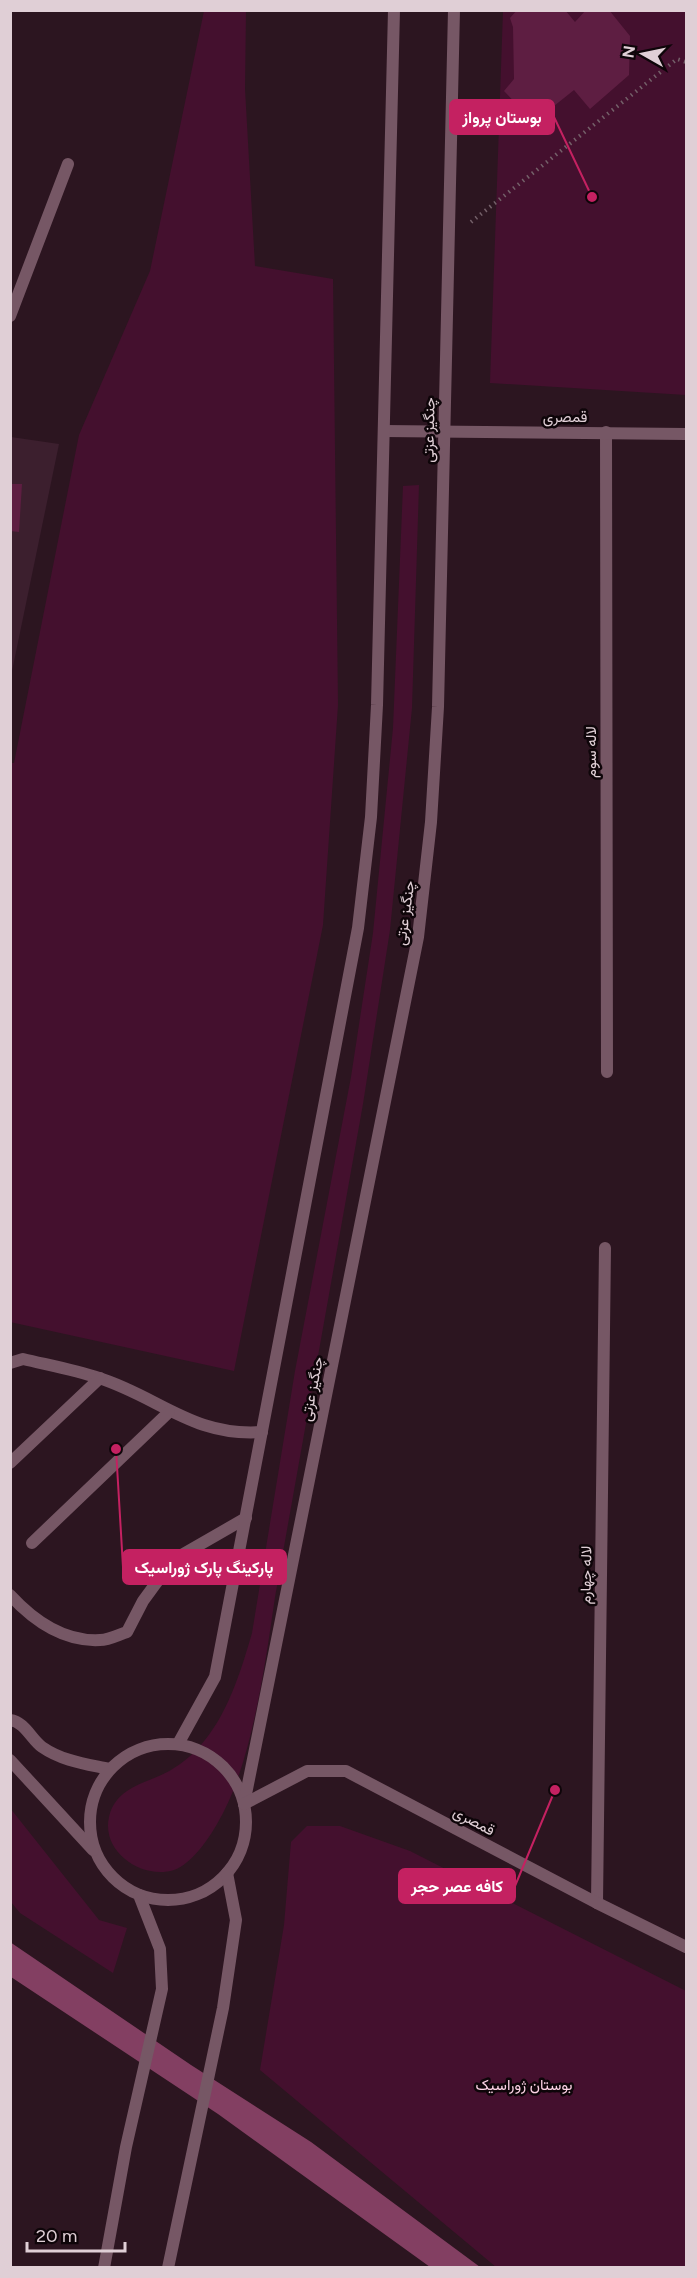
<svg xmlns="http://www.w3.org/2000/svg" width="697" height="2278" font-family="Figtree,Vazirmatn,sans-serif">
  <style>
    .built { fill: #3c1f2e }
    .green { fill: #44102e }
    .water { fill: #833f62 }
    .building { fill: #5e1e42 }
    .lines { fill: none; stroke-linecap: round; stroke-linejoin: round }
    .path { stroke: #746069; stroke-width: 4; stroke-dasharray: 1.5 4.5; stroke-linecap: butt }
    .service { stroke: #765765; stroke-width: 12 }
    .minor { stroke: #765765; stroke-width: 12 }
    .tertiary { stroke: #765765; stroke-width: 12 }
    .labels { text-anchor: middle; dominant-baseline: central; stroke-width: 5; stroke-linejoin: round; paint-order: stroke }
    .street-label { font-size: 15px; fill: #e0cfd6; stroke: #0e0509 }
    .park-label { font-size: 15px; fill: #fdd3e6; stroke: #0e0509 }
    .leader { fill: none; stroke: #c42161; stroke-width: 2 }
    .callout-dot { fill: #c42161; stroke: #0e0509; stroke-width: 2 }
    .callout { fill: #c42161; stroke: #c42161; stroke-width: 2 }
    .callout-label { font-size: 16px; text-anchor: middle; font-weight: bold; fill: #fff }
  </style>
  <rect width="100%" height="100%" fill="#2c1520"/>
  <polygon class="built" points="11,437 59,444 11,676"/>
  <g class="green">
    <polygon points="204,11 246,11 245,89 255,266 333,279 338,705 323,925 234,1371 10,1322 11,763 14,763 79,435 150,271"/>
    <polygon points="503,11 686,11 686,395 490,383"/>
    <path d="M419,485L412,708L390,930L363,1104L275,1597C265,1665 252,1766 217,1824C208,1840 191,1864 174,1870C142,1880 101,1852 109,1817C115,1791 138,1785 159,1776C173,1770 189,1759 199,1747C227,1717 241,1671 252,1633L295,1371L351,1077L373,933L393,728L403,486Z"/>
    <polygon points="10,1808 99,1920 127,1928 113,1973 20,1913 11,1902"/>
    <polygon points="307,1826 340,1826 410,1851 686,1991 686,2267 496,2267 260,2070 284,1925 291,1842"/>
  </g>
  <polygon class="water" points="10,1942 191,2065 311,2142 480,2267 430,2267 218,2114 11,1977"/>
  <g class="building">
    <polygon points="517,10 565,10 575,22 586,10 609,10 630,36 629,75 590,109 574,90 534,122 504,91 514,79 513,27 510,18"/>
    <polygon points="10,484 22,484 19,532 10,531"/>
  </g>
  <g class="lines">
    <polyline class="path" points="471,222 677,59 686,62"/>
    <g class="service">
      <path d="M10,1363L23,1359C48,1365 75,1370 99,1378C159,1397 193,1437 262,1432"/>
      <polyline points="10,1463 100,1378"/>
      <polyline points="32,1543 169,1412"/>
      <path d="M10,1595C33,1620 64,1642 100,1640C109,1640 118,1635 127,1632L143,1601L173,1560L246,1518"/>
    </g>
    <g class="minor">
      <polyline points="10,316 68,164"/>
      <polyline points="606,432 607,1072"/>
      <polyline points="597,1903 605,1248"/>
    </g>
    <g class="tertiary">
      <polyline points="384,431 686,434"/>
      <path d="M10,1720C25,1722 31,1739 42,1747C62,1761 86,1764 109,1769"/>
      <polyline points="178,1744 215,1677 358,928 371,817 377,705 394,10"/>
      <circle cx="168" cy="1822" r="78"/>
      <polyline points="10,1760 93,1850"/>
      <polyline points="244,1804 418,937 431,822 438,707 454,10"/>
      <polyline points="244,1804 307,1771 346,1771 597,1903 686,1947"/>
      <polyline points="104,2268 126,2147 162,1989 160,1949 139,1895"/>
      <polyline points="168,2268 223,2008 236,1920 227,1873"/>
    </g>
  </g>
  <g class="labels">
    <g class="street-label">
      <text x="565" y="417">قمصری</text>
      <text transform="translate(429 430) rotate(-89)">چنگیز عزتی</text>
      <text transform="translate(591 752) rotate(-90)">لاله سوم</text>
      <text transform="translate(405 913) rotate(-82)">چنگیز عزتی</text>
      <text transform="translate(312 1389) rotate(-79)">چنگیز عزتی</text>
      <text transform="translate(586 1575) rotate(-89)">لاله چهارم</text>
      <text transform="translate(474 1821) rotate(28)">قمصری</text>
    </g>
    <g class="park-label">
      <text x="524" y="2085">بوستان ژوراسیک</text>
    </g>
  </g>
  <path class="leader" d="M592 197L554 117M116 1449L123 1567M555 1790L515 1886"/>
  <g class="callout-dot">
    <circle cx="592" cy="197" r="6"/>
    <circle cx="116" cy="1449" r="6"/>
    <circle cx="555" cy="1790" r="6"/>
  </g>
  <g class="callout">
    <rect x="450" y="100" width="104" height="34" rx="6"/>
    <rect x="123" y="1550" width="163" height="34" rx="6"/>
    <rect x="399" y="1869" width="116" height="34" rx="6"/>
  </g>
  <g class="callout-label">
    <text x="502" y="123">بوستان پرواز</text>
    <text x="204" y="1573">پارکینگ پارک ژوراسیک</text>
    <text x="457" y="1892">کافه عصر حجر</text>
  </g>
  <rect width="697" height="2278" fill="none" stroke="#e0cfd6" stroke-width="24"/>
  <g transform="translate(643 54) rotate(279)" stroke="#0e0509" stroke-width="4.5" paint-order="stroke">
  <path d="M0-4.5L10 22L0 15L-10 22Z" fill="#e0cfd6"/>
  <text y="-9" font-size="16" font-weight="bold" text-anchor="middle" fill="#e0cfd6">N</text>
  </g>
  <path d="M27 2242v9h98v-9" fill="none" stroke="#e0cfd6" stroke-width="3"/>
  <text x="36" y="2242" font-size="18" fill="#e0cfd6" stroke="#0e0509" stroke-width="4.5" paint-order="stroke">20 m</text>
</svg>
